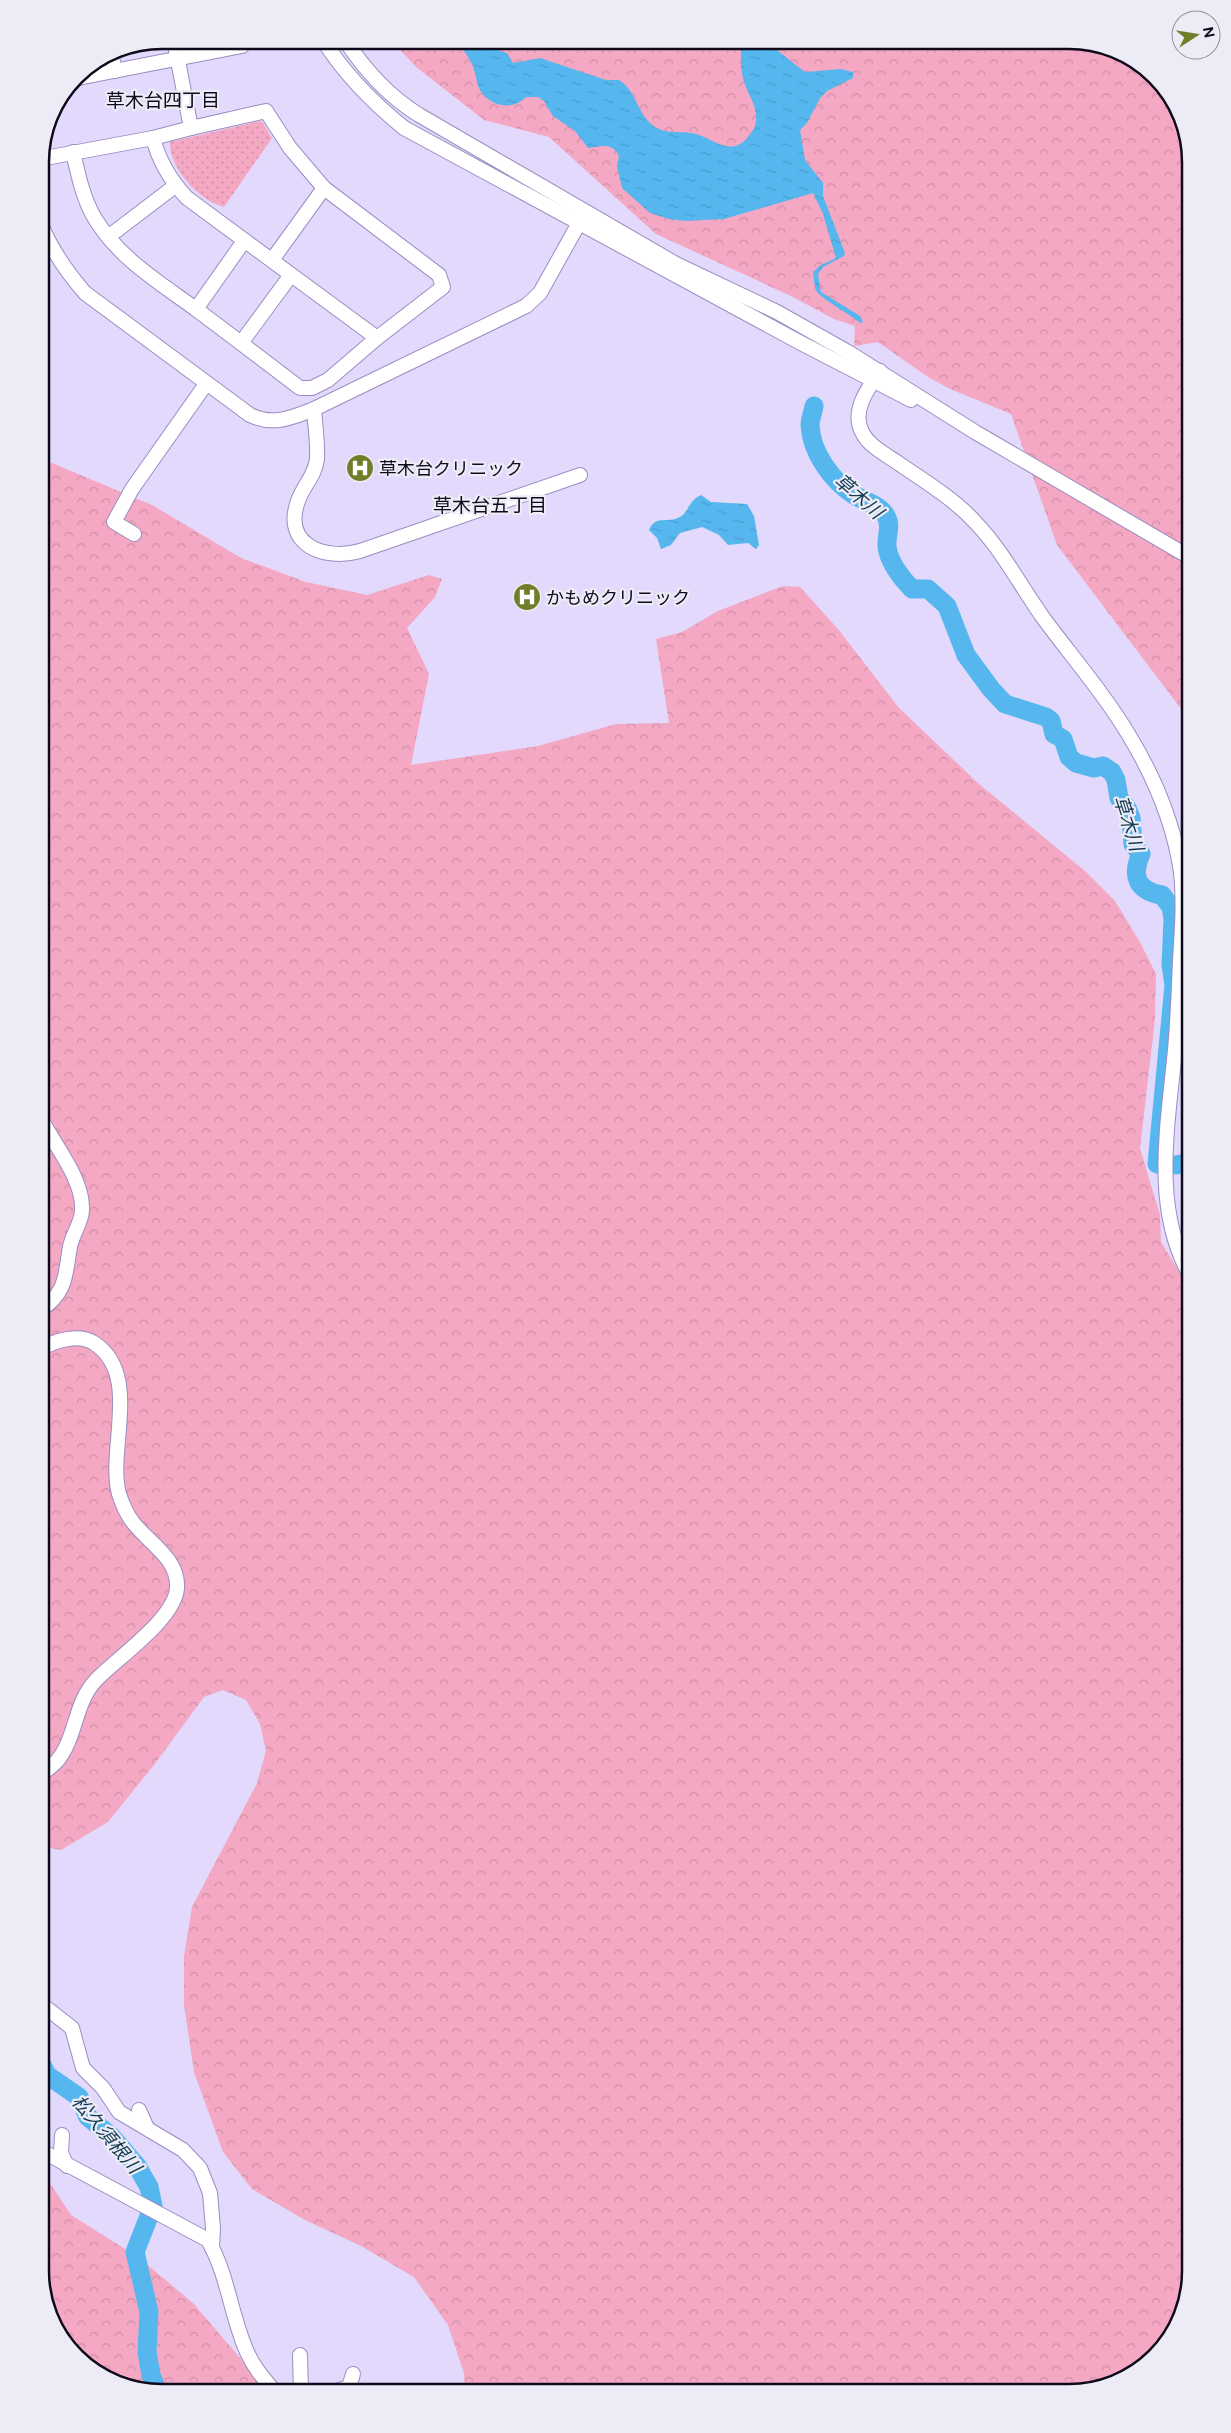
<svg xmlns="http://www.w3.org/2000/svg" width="1231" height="2433" font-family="'Public Sans','Noto Sans JP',sans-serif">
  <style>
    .green { fill: url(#green-dots) }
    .forest { fill: url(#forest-crowns) }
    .water { fill: url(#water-ripples) }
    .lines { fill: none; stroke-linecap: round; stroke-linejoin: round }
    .river { stroke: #56b7ef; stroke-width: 19 }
    .minor-casing { stroke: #9b8cc2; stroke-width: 16 }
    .minor { stroke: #fff; stroke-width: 14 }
    .labels { text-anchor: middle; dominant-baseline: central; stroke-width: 4.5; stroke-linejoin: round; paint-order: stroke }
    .poi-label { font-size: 18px; fill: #0f091c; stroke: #edebf6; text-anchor: start }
    .neighbourhood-label { font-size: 19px; fill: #0f091c; stroke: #edebf6 }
    .water-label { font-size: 19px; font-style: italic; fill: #123b52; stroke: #edebf6 }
    .rim { fill: none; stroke: #0f091c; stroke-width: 2.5 }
  </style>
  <defs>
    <pattern id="green-dots" width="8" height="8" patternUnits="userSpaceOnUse" patternTransform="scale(1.25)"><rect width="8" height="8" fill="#f4a8c3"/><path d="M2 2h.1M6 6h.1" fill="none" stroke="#d08fa7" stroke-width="1.8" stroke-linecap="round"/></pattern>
    <pattern id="forest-crowns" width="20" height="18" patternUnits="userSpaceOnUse" patternTransform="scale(1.25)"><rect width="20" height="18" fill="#f4a8c3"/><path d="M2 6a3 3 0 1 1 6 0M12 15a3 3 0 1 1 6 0" fill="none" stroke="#d08fa7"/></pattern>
    <pattern id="water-ripples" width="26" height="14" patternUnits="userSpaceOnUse" patternTransform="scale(1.25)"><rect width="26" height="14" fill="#56b7ef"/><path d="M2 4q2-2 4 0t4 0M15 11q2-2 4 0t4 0" fill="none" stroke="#4a9ccc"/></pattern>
  </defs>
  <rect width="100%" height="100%" fill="#e2d9fc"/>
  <path class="green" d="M260,121L263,123L272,138L224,207C199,201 169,168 170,142Z"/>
  <g class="forest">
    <polygon points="391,40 1077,40 1143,65 1182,116 1191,162 1191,722 1057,545 1011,414 950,389 928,377 878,342 854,346 855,326 834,319 791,296 656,234 549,137 484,120 416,67"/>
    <polygon points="40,458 152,505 241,558 306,582 367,595 429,575 442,579 435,597 407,628 429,674 411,765 538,746 616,724 669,723 656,639 682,632 718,611 783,586 800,587 838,629 899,708 979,784 1085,871 1115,901 1141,944 1156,974 1155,1019 1140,1148 1160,1215 1161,1242 1191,1291 1191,2271 1170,2339 1115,2384 1069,2393 465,2393 464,2373 448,2325 414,2277 361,2246 305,2220 252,2189 223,2152 194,2072 184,2005 184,1956 192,1907 257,1783 266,1751 260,1724 246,1700 223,1690 204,1697 154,1765 108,1822 61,1850 40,1846"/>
    <polygon points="40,2168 71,2215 138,2257 193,2303 241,2359 265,2393 154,2393 88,2368 49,2317 40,2271"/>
  </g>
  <g class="water">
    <path d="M458,40H497V46L500,51L507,53L513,63L540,58L606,80H619C638,92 636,114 655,127C669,135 681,130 696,134C713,139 731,157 747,138C751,133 756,127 756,121C758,105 746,93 743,78C740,66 741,53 741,40H779L777,43L778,51L805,72L841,69L853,72V78L827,91L820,98L807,123L800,130L805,160L823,183V196L845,253L844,256L823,267L818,274L821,292L860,316L863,322L861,323C854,318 820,297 817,292C814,286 814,279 813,272L821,265L836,258L823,214L813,193L724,219L685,221L669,219L650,213L622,188L617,166L619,156C612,142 602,146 588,148L575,131L553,116L544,101L538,97H526C512,112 486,106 478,86C476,79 475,71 472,64C468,55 461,49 458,40Z"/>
    <path d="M701,495L711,502L747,504L754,516L759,545L756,549L748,543L728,545L719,535L702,527L680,533L671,545L661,549L657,538L649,530C656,514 667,524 680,517C689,512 688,501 701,495Z"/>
  </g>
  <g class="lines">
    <g class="river">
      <path d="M814,406C813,413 810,419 810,425C811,452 832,481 854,495C864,501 880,505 886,516C892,526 886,536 887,546C888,561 902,579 912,589H928L947,606L966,655L991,689L1005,704L1046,717L1051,721L1054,734L1063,739L1069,757L1076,763L1094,768L1103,766L1112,772L1116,780L1119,798L1127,808L1131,818L1133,844L1141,854C1131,876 1137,891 1162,895L1171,907L1173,919L1171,965L1174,985L1157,1164"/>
      <polyline points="1176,1165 1191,1162"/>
      <polyline points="40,2061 47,2075 79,2097 88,2117 111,2136 137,2166 149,2187 153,2206 135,2252 149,2312 147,2352 151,2375 158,2393"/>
    </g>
    <g class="minor-casing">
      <g id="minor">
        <path d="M323,40C345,75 372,102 404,128L799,342L911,400"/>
        <path d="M345,40C365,70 388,96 419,115L676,264L777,312L848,352L975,432L1191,558"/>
        <polyline points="111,53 115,71"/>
        <polyline points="73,79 242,46 240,40"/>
        <path d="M153,138C159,161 171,181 187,198L377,338"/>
        <path d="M73,152C78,174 83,198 94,217C119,259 159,282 197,310C232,336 266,362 300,388H312L328,380L377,338L443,287L439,275L324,188L290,148L266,111L191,128"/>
        <polyline points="40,159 153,138 191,128 174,40"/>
        <path d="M40,222C51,250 66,271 85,293L250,415C273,426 291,418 314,409L526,306L540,293L584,214"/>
        <polyline points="108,237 175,186"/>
        <polyline points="272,260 324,188"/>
        <polyline points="196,309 244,241"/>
        <polyline points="241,343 291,275"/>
        <path d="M880,371C868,388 851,411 862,432C869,447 889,456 901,465C926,482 955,500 975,522C1003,551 1021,587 1044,619C1073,658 1105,695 1130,737C1154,777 1174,825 1181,872C1184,901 1182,931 1180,960C1179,986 1178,1012 1176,1038C1170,1116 1149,1205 1191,1277"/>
        <path d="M314,409C315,425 318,443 317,459C315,476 303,486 298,501C282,545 324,561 360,551L580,475"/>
        <polyline points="134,534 114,522 132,489 206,384"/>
        <polyline points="1179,992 1191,990"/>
        <path d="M40,1310C67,1293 65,1275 70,1247C72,1235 81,1224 82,1211C84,1179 54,1145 40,1117"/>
        <path d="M40,1775C46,1771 52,1766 57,1761C77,1737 74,1703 96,1680C117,1658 175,1619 177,1588C179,1558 147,1542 132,1521C126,1513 122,1503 119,1494C107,1449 142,1374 94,1343C78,1333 55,1341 40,1349"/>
        <polyline points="40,2003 72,2028 83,2068 103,2088 119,2112 183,2150 200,2168 210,2193 213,2228 212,2248"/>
        <polyline points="139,2110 147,2128"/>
        <polyline points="62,2135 61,2153 67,2166"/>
        <path d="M40,2150L208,2240C228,2275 231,2316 247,2352C254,2368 265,2380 276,2393"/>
        <polyline points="300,2355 301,2393"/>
        <polyline points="330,2393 349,2387 353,2374"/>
      </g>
    </g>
    <use href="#minor" class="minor"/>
  </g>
  <defs>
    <g id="hospital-disc" transform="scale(1.4375)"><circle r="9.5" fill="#717d29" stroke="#edebf6"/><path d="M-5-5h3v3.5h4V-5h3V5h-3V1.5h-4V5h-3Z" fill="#fff"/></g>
  </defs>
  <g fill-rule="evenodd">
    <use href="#hospital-disc" x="360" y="468"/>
    <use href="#hospital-disc" x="527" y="597"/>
  </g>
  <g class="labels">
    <g class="poi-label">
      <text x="379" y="468">草木台クリニック</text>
      <text x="546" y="597">かもめクリニック</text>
    </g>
    <g class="neighbourhood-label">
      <text x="163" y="100">草木台四丁目</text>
      <text x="490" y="505">草木台五丁目</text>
    </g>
    <g class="water-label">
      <text transform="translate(859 496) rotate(41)">草木川</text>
      <text transform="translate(1129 823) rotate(72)">草木川</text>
      <text transform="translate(107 2134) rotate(50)">松久須根川</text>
    </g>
  </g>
  <path d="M0 0H1231V2433H0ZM162 49H1069A113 113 0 0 1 1182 162V2271A113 113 0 0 1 1069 2384H162A113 113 0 0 1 49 2271V162A113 113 0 0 1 162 49Z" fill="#edebf6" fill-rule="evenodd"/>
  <path class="rim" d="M162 49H1069A113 113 0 0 1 1182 162V2271A113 113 0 0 1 1069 2384H162A113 113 0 0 1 49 2271V162A113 113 0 0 1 162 49Z"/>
  <g transform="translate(1196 35) rotate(78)"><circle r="24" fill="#edebf6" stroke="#94919f"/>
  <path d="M0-4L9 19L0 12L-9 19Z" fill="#717d29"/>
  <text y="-8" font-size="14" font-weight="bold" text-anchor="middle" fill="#0f091c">N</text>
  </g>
</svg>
